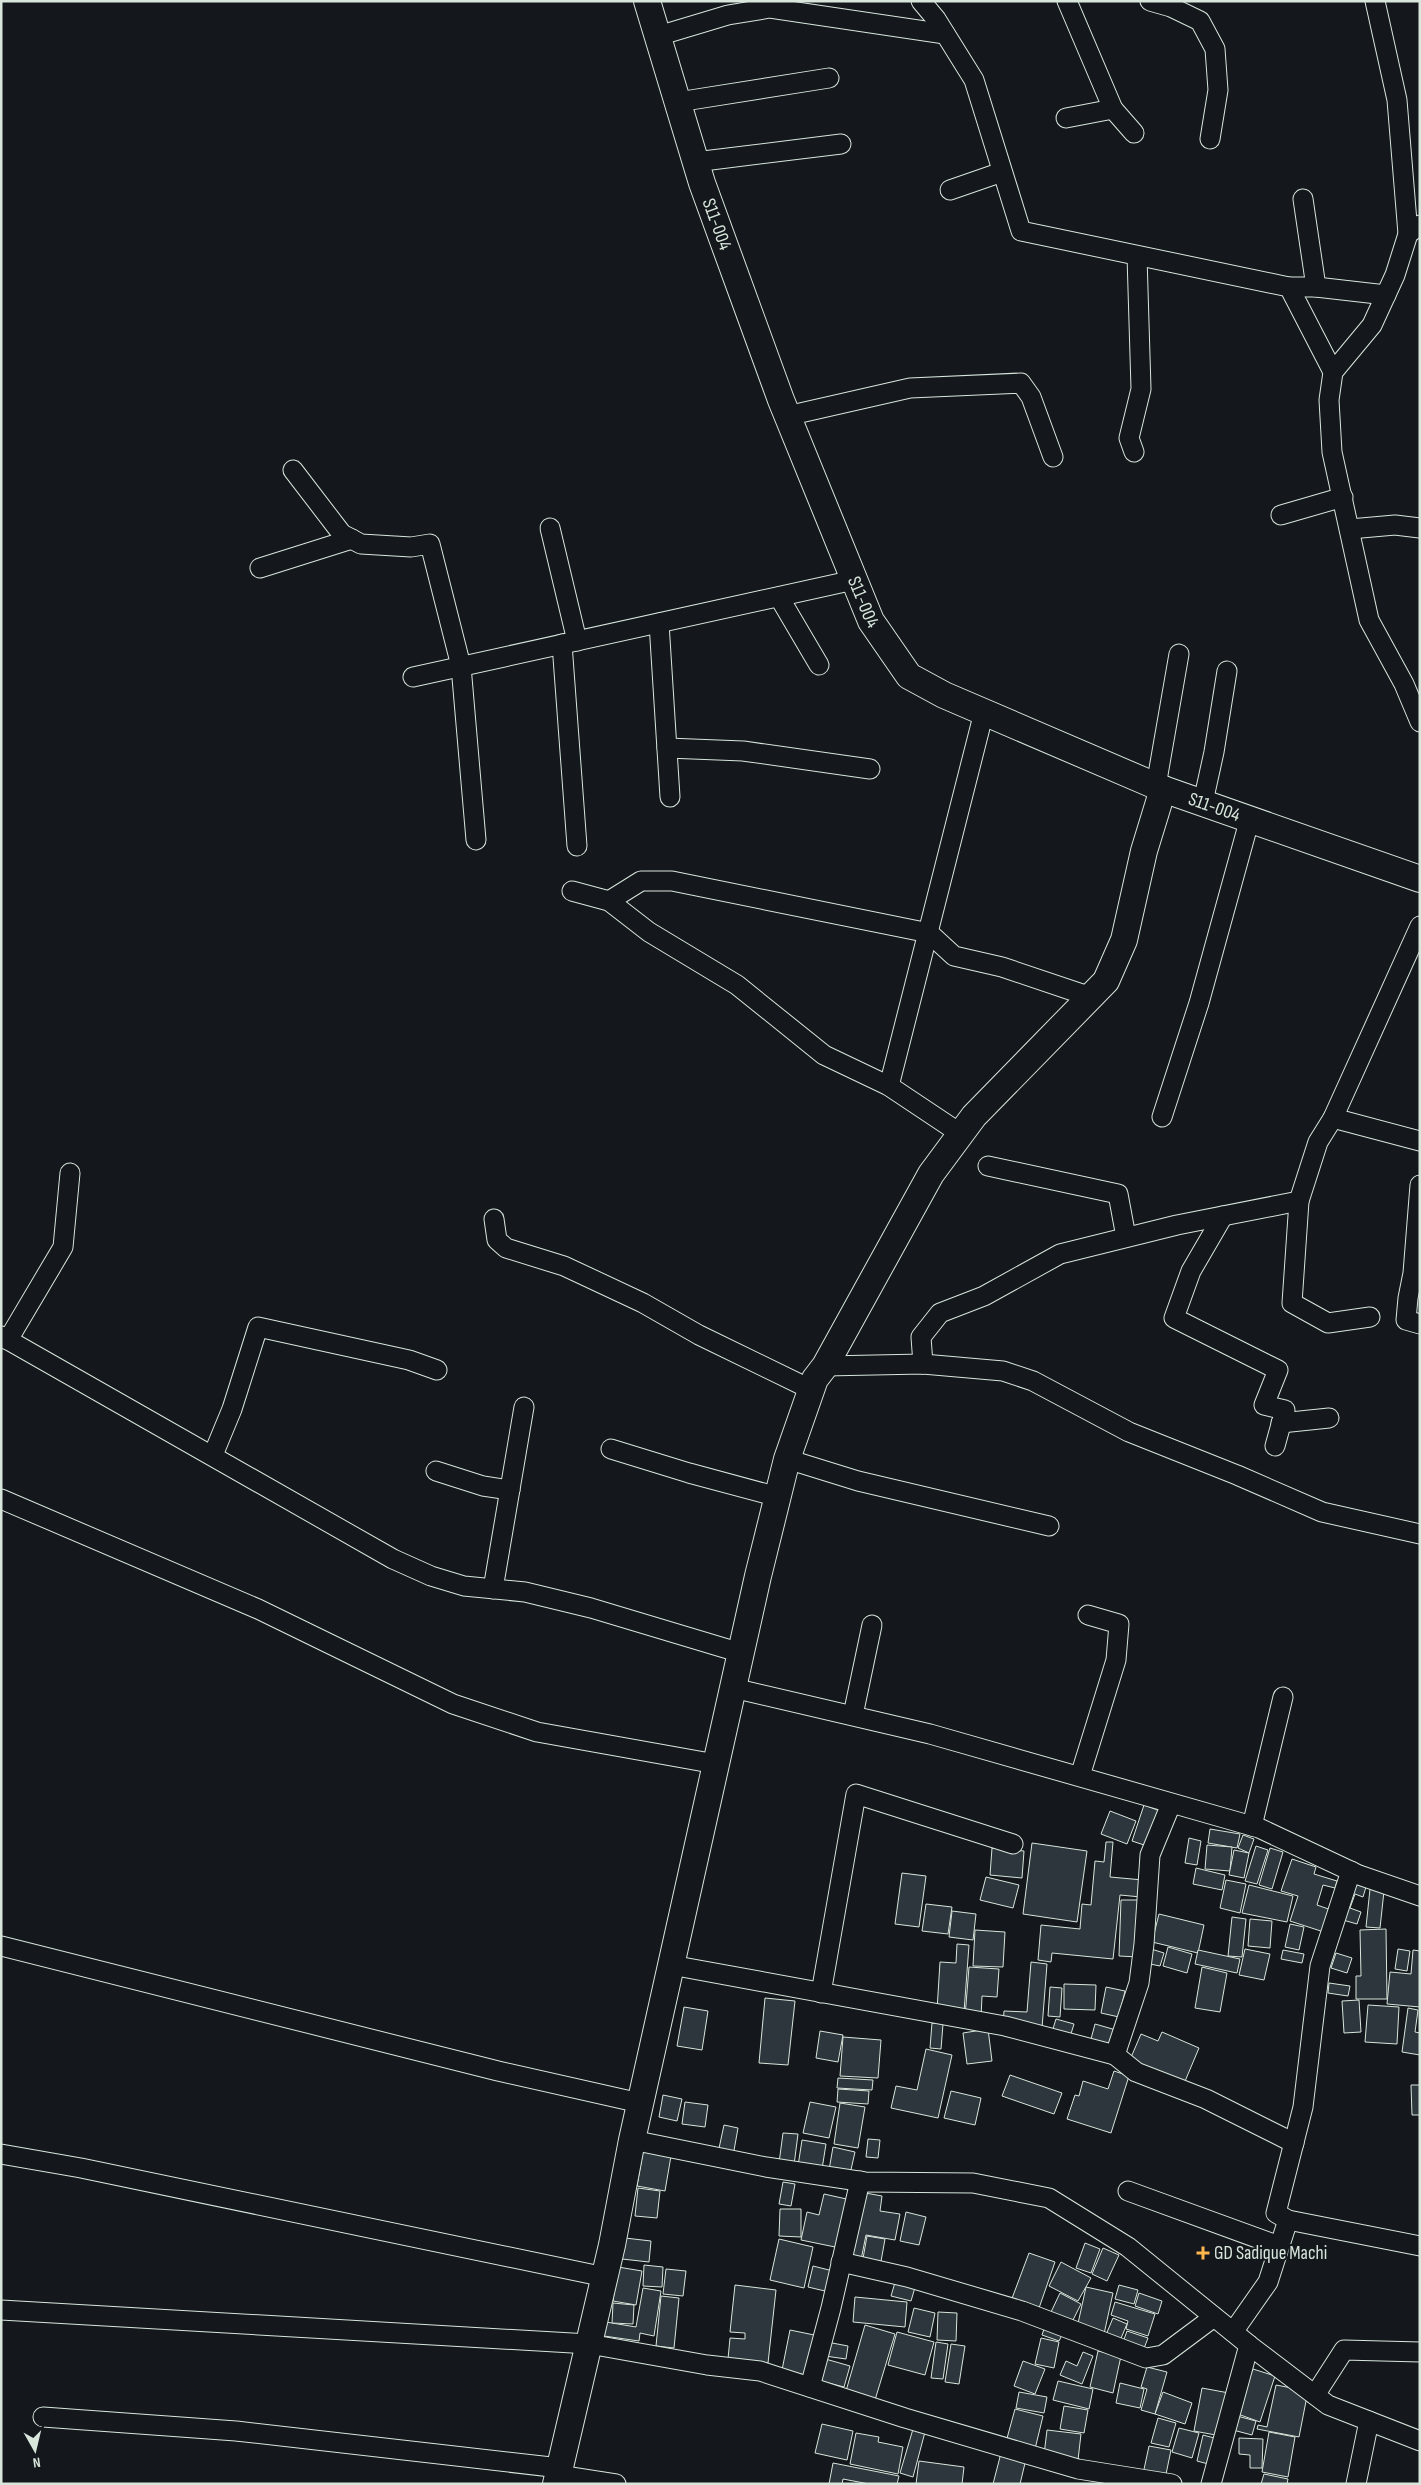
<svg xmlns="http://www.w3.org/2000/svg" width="1421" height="2485" font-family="'Sofia Sans Condensed',sans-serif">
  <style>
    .building { fill: #2c363c; stroke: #d8e6dc }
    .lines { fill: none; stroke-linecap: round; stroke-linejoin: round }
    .street-casing { stroke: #d8e6dc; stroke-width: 21 }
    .secondary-casing { stroke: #d8e6dc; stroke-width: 28 }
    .street { stroke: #14181c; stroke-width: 19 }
    .secondary { stroke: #14181c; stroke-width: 26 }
    .poi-dot { fill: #ffb74d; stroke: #14181c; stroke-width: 2 }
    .labels { text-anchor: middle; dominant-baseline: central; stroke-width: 4; stroke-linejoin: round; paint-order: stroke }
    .street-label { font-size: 19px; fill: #d8e6dc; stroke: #14181c }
    .poi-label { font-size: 19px; fill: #d8e6dc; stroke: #14181c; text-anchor: start }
  </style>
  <rect width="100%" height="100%" fill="#14181c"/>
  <g class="building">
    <polygon points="1144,1805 1160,1811 1147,1846 1132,1841"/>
    <polygon points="1110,1811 1136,1821 1127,1844 1101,1834"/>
    <polygon points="1210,1829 1240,1834 1237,1848 1208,1843"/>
    <polygon points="1243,1835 1254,1839 1249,1853 1238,1848"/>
    <polygon points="1189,1838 1201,1841 1197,1865 1185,1863"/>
    <polygon points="1106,1842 1113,1842 1110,1877 1143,1880 1141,1897 1120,1895 1113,1959 1052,1953 1051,1962 1038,1960 1041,1925 1080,1929 1082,1904 1091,1905 1095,1861 1104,1862"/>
    <polygon points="1032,1843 1087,1851 1077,1922 1023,1914"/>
    <polygon points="1207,1845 1232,1847 1230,1871 1205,1869"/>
    <polygon points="1256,1846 1268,1850 1257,1884 1245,1881"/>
    <polygon points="992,1848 1024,1851 1022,1878 990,1875"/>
    <polygon points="1270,1848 1283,1852 1272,1889 1259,1885"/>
    <polygon points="1234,1850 1249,1853 1244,1878 1229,1875"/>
    <polygon points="1292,1859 1316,1867 1314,1874 1337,1881 1335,1888 1323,1885 1317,1905 1337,1912 1330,1934 1290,1921 1298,1896 1281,1891"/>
    <polygon points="1196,1868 1225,1875 1222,1890 1193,1884"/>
    <polygon points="902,1873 926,1876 919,1927 895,1924"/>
    <polygon points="986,1877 1019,1885 1013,1908 980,1900"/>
    <polygon points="1226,1880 1246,1884 1240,1913 1220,1908"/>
    <polygon points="1357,1883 1366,1887 1363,1897 1355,1894 1350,1908 1361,1912 1357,1924 1343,1920"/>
    <polygon points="1249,1885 1293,1896 1287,1922 1242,1913"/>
    <polygon points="1370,1889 1384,1891 1380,1928 1366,1927"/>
    <polygon points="1121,1900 1140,1900 1139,1957 1119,1956"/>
    <polygon points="926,1904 952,1907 948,1934 922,1931"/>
    <polygon points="952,1911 976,1914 973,1940 949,1937"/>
    <polygon points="1159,1914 1204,1925 1198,1953 1152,1942"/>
    <polygon points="1232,1917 1246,1919 1242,1957 1228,1956"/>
    <polygon points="1250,1919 1272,1921 1270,1948 1248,1946"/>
    <polygon points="1290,1924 1304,1927 1299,1950 1285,1947"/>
    <polygon points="1386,1929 1387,1999 1356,1999 1356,1976 1361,1976 1360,1930"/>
    <polygon points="975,1930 1005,1932 1003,1967 973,1966"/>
    <polygon points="957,1944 969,1945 964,2012 937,2010 940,1962 956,1963"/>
    <polygon points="1168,1947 1192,1954 1187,1973 1163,1966"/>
    <polygon points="1148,1948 1164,1953 1160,1966 1145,1963"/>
    <polygon points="1245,1949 1270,1954 1264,1980 1239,1975"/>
    <polygon points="1398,1949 1410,1951 1407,1971 1395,1969"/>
    <polygon points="1198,1950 1240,1959 1237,1973 1195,1964"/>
    <polygon points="1283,1950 1304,1954 1302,1963 1281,1959"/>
    <polygon points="1413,1950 1420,1951 1420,2007 1387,2004 1390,1972 1411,1974"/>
    <polygon points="1336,1953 1352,1958 1347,1973 1331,1968"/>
    <polygon points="1031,1962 1047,1964 1042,2028 1003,2025 1004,2011 1027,2012"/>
    <polygon points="969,1967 999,1969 997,1997 982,1996 981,2018 965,2017"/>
    <polygon points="1202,1967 1227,1973 1220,2012 1195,2008"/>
    <polygon points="1329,1983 1350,1986 1348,1996 1328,1993"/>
    <polygon points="1064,1984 1096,1985 1095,2010 1064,2009"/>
    <polygon points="1050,1987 1062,1988 1060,2017 1048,2016"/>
    <polygon points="1106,1987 1125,1991 1119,2017 1101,2013"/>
    <polygon points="765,1998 795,2001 788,2065 759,2063"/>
    <polygon points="1359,2000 1361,2032 1344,2033 1342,2001"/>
    <polygon points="1368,2005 1399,2007 1397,2044 1365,2042"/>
    <polygon points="684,2007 708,2011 702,2050 677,2046"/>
    <polygon points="1408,2008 1418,2010 1415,2032 1420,2033 1420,2055 1402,2052"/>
    <polygon points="1056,2019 1074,2024 1070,2037 1052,2032"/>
    <polygon points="932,2023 943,2024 941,2049 930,2048"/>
    <polygon points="1095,2024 1116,2030 1112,2045 1091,2039"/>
    <polygon points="988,2029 992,2061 967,2064 963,2033"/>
    <polygon points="820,2031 843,2035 838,2062 816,2058"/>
    <polygon points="1162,2032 1199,2048 1183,2086 1129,2062 1141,2034 1158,2041"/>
    <polygon points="843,2037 881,2040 878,2078 840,2076"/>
    <polygon points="926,2049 952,2055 938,2118 891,2108 896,2086 917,2090"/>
    <polygon points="1114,2071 1129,2076 1111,2133 1067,2119 1075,2095 1079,2096 1083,2081 1108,2089"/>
    <polygon points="1010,2075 1062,2093 1054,2114 1002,2096"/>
    <polygon points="838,2078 873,2080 872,2090 837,2088"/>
    <polygon points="1411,2085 1420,2085 1420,2115 1412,2115"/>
    <polygon points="838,2089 869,2091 868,2104 837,2102"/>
    <polygon points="951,2091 981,2098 975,2125 944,2118"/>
    <polygon points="663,2095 682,2099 677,2121 659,2117"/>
    <polygon points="685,2102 708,2105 705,2127 682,2124"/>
    <polygon points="810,2102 836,2107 829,2138 803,2133"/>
    <polygon points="840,2103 865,2107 858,2148 834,2144"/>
    <polygon points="724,2125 738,2128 733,2156 718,2153"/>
    <polygon points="783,2133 798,2134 794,2165 779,2163"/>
    <polygon points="868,2139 880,2140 878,2158 866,2157"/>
    <polygon points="802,2140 826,2144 822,2169 798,2166"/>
    <polygon points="833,2147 855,2152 850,2174 829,2170"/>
    <polygon points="643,2152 671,2156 665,2191 637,2186"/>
    <polygon points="783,2182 795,2184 791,2206 779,2204"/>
    <polygon points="638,2188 660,2191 657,2218 635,2216"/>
    <polygon points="860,2192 882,2196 880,2211 900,2214 895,2240 866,2235 861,2260 849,2258"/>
    <polygon points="824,2194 851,2200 840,2248 801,2240 807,2212 819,2215"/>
    <polygon points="780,2209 801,2209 801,2237 779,2236"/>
    <polygon points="906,2212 926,2217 919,2245 900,2241"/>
    <polygon points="867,2236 885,2239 880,2267 862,2264"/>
    <polygon points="625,2238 651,2241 649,2262 622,2259"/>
    <polygon points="779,2239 813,2247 804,2288 770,2280"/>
    <polygon points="1085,2243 1100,2249 1091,2273 1076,2268"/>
    <polygon points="1103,2248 1119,2255 1107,2281 1092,2274"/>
    <polygon points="1029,2253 1055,2262 1038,2311 1011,2301"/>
    <polygon points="1061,2262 1091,2278 1078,2301 1049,2286"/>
    <polygon points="644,2265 663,2267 662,2287 643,2286"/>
    <polygon points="813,2266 833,2271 829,2292 808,2287"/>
    <polygon points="618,2267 642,2271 636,2305 613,2301"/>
    <polygon points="666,2269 686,2271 683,2296 663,2294"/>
    <polygon points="896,2279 916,2284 911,2301 891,2296"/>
    <polygon points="735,2285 776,2290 768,2363 728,2359 730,2338 745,2339 745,2333 730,2332"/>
    <polygon points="1119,2285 1138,2290 1134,2304 1115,2299"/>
    <polygon points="1086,2287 1113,2293 1104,2334 1077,2328"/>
    <polygon points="643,2288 661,2291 654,2336 640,2333 639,2341 604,2336 606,2322 636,2327"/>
    <polygon points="1060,2293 1081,2304 1072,2322 1051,2312"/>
    <polygon points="1139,2293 1162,2301 1158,2314 1135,2306"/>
    <polygon points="661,2296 679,2298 674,2348 656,2346"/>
    <polygon points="855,2297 907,2302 905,2327 853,2322"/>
    <polygon points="1115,2302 1155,2314 1148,2336 1126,2329 1128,2321 1111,2315"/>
    <polygon points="613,2303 634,2305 633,2324 612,2323"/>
    <polygon points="914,2308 935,2313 930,2337 908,2332"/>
    <polygon points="938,2312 957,2313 956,2341 937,2340"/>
    <polygon points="1113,2318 1127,2324 1119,2343 1105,2337"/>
    <polygon points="865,2325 895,2334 875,2400 846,2391"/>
    <polygon points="1044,2329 1062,2335 1059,2341 1042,2335"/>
    <polygon points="790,2330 819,2336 810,2376 782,2370"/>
    <polygon points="1127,2331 1148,2338 1143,2351 1122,2345"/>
    <polygon points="897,2332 934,2342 925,2375 888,2365"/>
    <polygon points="1041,2338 1059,2342 1054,2368 1035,2364"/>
    <polygon points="827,2342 848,2346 846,2359 825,2356"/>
    <polygon points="936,2342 948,2344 943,2379 931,2378"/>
    <polygon points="951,2344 965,2346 959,2384 945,2382"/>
    <polygon points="1098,2351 1121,2356 1113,2393 1090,2387"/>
    <polygon points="1083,2352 1093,2356 1082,2384 1060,2375 1066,2361 1077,2366"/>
    <polygon points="822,2358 850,2366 844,2387 817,2380"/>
    <polygon points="1023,2361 1045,2369 1035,2394 1014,2386"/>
    <polygon points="1147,2367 1167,2372 1155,2414 1141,2410 1147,2389 1141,2387"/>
    <polygon points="1253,2369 1275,2376 1260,2422 1235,2413"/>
    <polygon points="1058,2381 1093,2389 1089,2409 1053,2400"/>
    <polygon points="1120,2383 1144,2389 1140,2408 1116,2403"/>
    <polygon points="1276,2385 1308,2391 1299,2437 1257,2429 1258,2425 1267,2427"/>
    <polygon points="1202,2388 1229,2393 1221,2436 1194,2431"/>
    <polygon points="1019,2392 1047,2397 1044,2413 1016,2408"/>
    <polygon points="1163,2392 1192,2403 1185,2424 1155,2414"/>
    <polygon points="1064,2406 1088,2410 1084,2433 1060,2429"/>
    <polygon points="1015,2409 1043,2416 1035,2449 1006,2442"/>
    <polygon points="1237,2416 1256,2421 1252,2435 1233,2430"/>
    <polygon points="1158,2418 1176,2423 1169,2447 1151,2443"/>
    <polygon points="822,2424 853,2431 847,2460 815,2453"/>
    <polygon points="1179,2428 1199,2433 1192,2458 1172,2452"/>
    <polygon points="913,2429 925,2432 913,2477 900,2473"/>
    <polygon points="1047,2430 1081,2434 1078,2460 1044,2455"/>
    <polygon points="1269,2432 1295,2437 1288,2477 1262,2472"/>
    <polygon points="856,2433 879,2437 878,2442 903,2447 898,2474 850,2464"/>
    <polygon points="1203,2435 1218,2439 1212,2465 1197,2461"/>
    <polygon points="1239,2438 1263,2439 1262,2468 1250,2468 1250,2455 1239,2454"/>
    <polygon points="1149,2446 1171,2450 1165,2479 1143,2474"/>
    <polygon points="1001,2453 1026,2459 1020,2484 993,2484"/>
    <polygon points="919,2461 964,2467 962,2484 916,2484"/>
    <polygon points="833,2463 899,2476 897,2484 869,2484 843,2479 842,2484 829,2484"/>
    <polygon points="1264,2474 1288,2479 1287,2484 1261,2484"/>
  </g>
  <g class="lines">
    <g class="street-casing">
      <g id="street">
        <polyline points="921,1 936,19 974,80 1021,231 1289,287 1333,372"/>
        <polyline points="1067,1 1113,109 1134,133"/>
        <polyline points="1150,1 1171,7 1200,21 1215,49 1218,90 1210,139"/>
        <polyline points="1375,1 1397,100 1408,234"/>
        <polyline points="658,36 728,15 770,8 945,34"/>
        <polyline points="678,102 829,78"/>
        <polyline points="1066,118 1113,109"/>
        <polyline points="695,162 841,144"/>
        <polyline points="950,190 1002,172"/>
        <polyline points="1303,199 1316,287"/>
        <polyline points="1420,225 1408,234 1395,275 1372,325 1333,372 1329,400 1332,452 1369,620 1404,684 1420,722"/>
        <polyline points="1289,287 1316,287 1386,295"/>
        <polyline points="787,416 910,388 1021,383 1031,397 1053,457"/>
        <polyline points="1134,452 1129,438 1141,389 1137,256"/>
        <polyline points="293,470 342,534 361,544 411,547 430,544 461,666 476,840"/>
        <polyline points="1281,515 1343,497"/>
        <polyline points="550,528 577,641"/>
        <polyline points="1350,529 1395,525 1420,528"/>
        <polyline points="260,568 352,539"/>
        <polyline points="779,597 819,665"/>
        <polyline points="659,623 670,797"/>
        <polyline points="562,644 577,846"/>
        <polyline points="413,677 854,580"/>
        <polyline points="667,748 743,751 870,769"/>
        <polyline points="1156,786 1179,654"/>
        <polyline points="1203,802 1214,752 1227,671"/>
        <polyline points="572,891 609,901 649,932 737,985 824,1055 889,1086 961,1134"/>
        <polyline points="609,901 641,881 672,881 929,933 954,956 1002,967 1091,997"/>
        <polyline points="889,1086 984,712"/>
        <polyline points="1162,1117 1199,1003 1250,818"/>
        <polyline points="1333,1118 1420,1141"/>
        <polyline points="988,1166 1118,1194 1126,1237"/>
        <polyline points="1420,1185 1413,1273 1408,1298 1406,1320 1420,1324"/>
        <polyline points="1223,1216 1191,1271 1174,1318 1278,1370 1264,1405 1285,1410 1275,1446"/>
        <polyline points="494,1219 497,1240 506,1248 564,1266 643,1303 699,1335 812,1390"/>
        <polyline points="1370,1317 1328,1323 1292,1303 1299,1201 1318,1142 1333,1118 1420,926"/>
        <polyline points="1,1336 393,1559 431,1576 464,1586 525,1592 591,1608 741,1653"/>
        <polyline points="8,1340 63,1247 70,1173"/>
        <polyline points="923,1364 921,1337 940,1313 984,1296 1060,1254 1177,1225 1299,1201"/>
        <polyline points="825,1366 923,1364 1003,1371 1033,1381 1129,1432 1237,1475 1322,1512 1420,1534"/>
        <polyline points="1281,1423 1329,1418"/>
        <polyline points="611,1449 689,1473 778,1497"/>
        <polyline points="213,1455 232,1409 258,1327 409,1360 437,1370"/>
        <polyline points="787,1459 858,1481 1049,1526"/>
        <polyline points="436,1471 483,1486 510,1490"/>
        <polyline points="1,1499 258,1609 453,1704 537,1732 716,1764"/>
        <polyline points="493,1589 524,1407"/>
        <polyline points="733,1688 930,1734 1259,1828 1359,1875 1420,1896"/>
        <polyline points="853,1715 872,1625"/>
        <polyline points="1080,1776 1116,1660 1119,1624 1088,1615"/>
        <polyline points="1252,1826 1283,1697"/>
        <polyline points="1,1946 498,2071 640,2103"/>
        <polyline points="671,1965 1005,2026 1115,2055 1139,1983 1144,1944 1150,1855 1171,1804"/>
        <polyline points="821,1993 856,1794 1013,1844"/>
        <polyline points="1115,2055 1136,2072 1206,2099 1294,2143"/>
        <polyline points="632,2140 766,2167 865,2182 973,2183 1049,2198 1128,2247 1249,2345 1328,2405 1420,2441"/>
        <polyline points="1,2154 81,2168 605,2277"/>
        <polyline points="1128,2191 1279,2246"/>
        <polyline points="1288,2220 1420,2246"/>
        <polyline points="841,2262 907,2277 1022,2311 1146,2358 1163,2355 1214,2317"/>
        <polyline points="1,2310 589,2344 707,2365 760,2371 905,2418 1078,2469 1172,2484"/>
        <polyline points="1233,2332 1268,2282 1288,2220 1276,2213 1303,2107 1320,1966 1351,1871"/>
        <polyline points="810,2387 831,2308 860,2181"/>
        <polyline points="1315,2395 1344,2350 1420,2352"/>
        <polyline points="43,2417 236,2431 560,2468"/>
        <polyline points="558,2475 616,2484"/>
        <polyline points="1211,2484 1249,2345"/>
        <polyline points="1356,2484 1369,2421"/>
      </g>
    </g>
    <g class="secondary-casing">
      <g id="secondary">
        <path id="s1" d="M647,1L702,183L781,400L871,621L909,676L944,695L1163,789L1420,879"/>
        <polyline points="556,2484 612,2245 632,2140 758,1576 787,1459 815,1379 825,1366 931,1174 974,1116 1106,981 1124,940 1144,851 1163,789"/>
      </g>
    </g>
    <use href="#street" class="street"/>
    <use href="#secondary" class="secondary"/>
  </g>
  <path class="poi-dot" d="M1200.5 2245.5h5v5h5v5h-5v5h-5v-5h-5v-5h5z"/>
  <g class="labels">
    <g class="street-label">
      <text stroke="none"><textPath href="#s1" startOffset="234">S11-004</textPath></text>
      <text stroke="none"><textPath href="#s1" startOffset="639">S11-004</textPath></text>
      <text stroke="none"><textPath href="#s1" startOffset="1059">S11-004</textPath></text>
    </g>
    <g class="poi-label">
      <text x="1214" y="2253">GD Sadique Machi</text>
    </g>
  </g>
  <rect width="1421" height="2485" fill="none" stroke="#d8e6dc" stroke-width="5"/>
  <g transform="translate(35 2450) rotate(172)" stroke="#14181c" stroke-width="4" paint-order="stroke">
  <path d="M0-4L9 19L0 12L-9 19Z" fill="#d8e6dc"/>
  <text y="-8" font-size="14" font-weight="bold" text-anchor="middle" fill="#d8e6dc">N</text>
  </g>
</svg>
